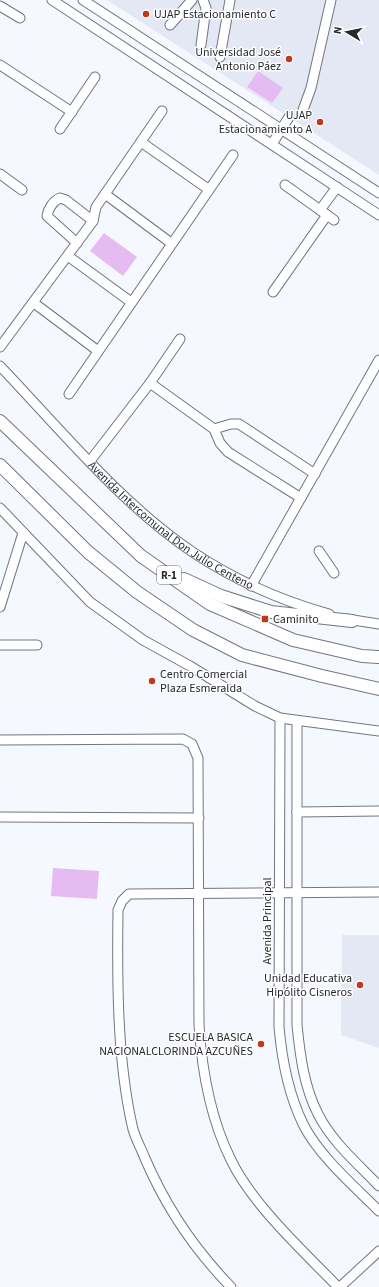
<svg xmlns="http://www.w3.org/2000/svg" width="379" height="1287" font-family="'Source Sans 3',sans-serif">
  <style>
    .built { fill: #e4e8f4 }
    .green { fill: #e6bbf2 }
    .lines { fill: none; stroke-linecap: round; stroke-linejoin: round }
    .minor-casing { stroke: #727680; stroke-width: 11 }
    .major-casing { stroke: #727680; stroke-width: 14 }
    .minor { stroke: #fff; stroke-width: 9 }
    .major { stroke: #fff; stroke-width: 12 }
    .poi-dot { fill: #c2381a; stroke: #fff; stroke-width: 1.5 }
    .labels { text-anchor: middle; dominant-baseline: central; stroke-width: 3; stroke-linejoin: round; paint-order: stroke }
    .shield { fill: #fff; stroke: #696a6d; stroke-width: 1 }
    .shield-label { font-size: 11px; font-weight: bold; fill: #292a2f }
    .poi-label { font-size: 12px; fill: #292a2f; stroke: #fff; text-anchor: end }
    .street-label { font-size: 12px; fill: #292a2f; stroke: #fff }
  </style>
  <rect width="100%" height="100%" fill="#f5f8ff"/>
  <g class="built">
    <polygon points="107,0 379,0 379,175 152,29"/>
    <polygon points="342,935 379,935 379,1048 341,1035"/>
  </g>
  <g class="green">
    <polygon points="258,71 283,88 272,103 247,87"/>
    <polygon points="104,233 137,257 123,276 90,251"/>
    <polygon points="53,868 99,871 97,899 51,896"/>
  </g>
  <g class="lines">
    <g class="minor-casing">
      <g id="minor">
        <polyline points="52,0 379,215"/>
        <polyline points="83,0 379,193"/>
        <polyline points="0,6 20,18"/>
        <polyline points="170,25 192,0"/>
        <polyline points="201,45 206,8 203,0"/>
        <polyline points="220,57 230,0"/>
        <polyline points="0,65 72,112"/>
        <polyline points="303,110 311,88 331,0"/>
        <polyline points="60,129 95,77"/>
        <polyline points="141,142 208,189"/>
        <polyline points="272,144 289,117"/>
        <polyline points="0,174 22,190"/>
        <polyline points="285,185 334,220"/>
        <polyline points="105,194 171,243"/>
        <polyline points="320,210 337,187"/>
        <path d="M77,243L47,216C48,209 53,201 60,198L66,200L93,221"/>
        <polyline points="68,256 131,302"/>
        <polyline points="273,292 327,215"/>
        <polyline points="34,303 98,351"/>
        <polyline points="0,347 93,221 96,207 162,111"/>
        <path id="s1" d="M0,366C60,429 122,505 194,553C235,580 282,601 329,614"/>
        <polyline points="150,383 214,429 220,443 228,452 301,498"/>
        <polyline points="69,394 233,155"/>
        <polyline points="214,429 231,424 239,424 315,474"/>
        <polyline points="90,461 150,383 180,339"/>
        <polyline points="0,508 90,602 143,640 190,666 255,706 280,718 379,731"/>
        <polyline points="319,551 334,573"/>
        <polyline points="251,586 379,360"/>
        <polyline points="0,607 23,533"/>
        <polyline points="347,619 379,624"/>
        <polyline points="0,645 37,645"/>
        <path d="M280,718L279,1027C282,1061 288,1093 303,1124C319,1156 354,1186 379,1211"/>
        <path d="M297,721V1025C300,1055 304,1087 318,1114C332,1142 358,1164 379,1186"/>
        <path d="M0,740L183,739L192,744L198,758L199,1025C202,1072 210,1118 231,1160C252,1204 303,1251 338,1287"/>
        <polyline points="297,812 379,811"/>
        <polyline points="0,817 199,818"/>
        <path d="M231,1287C194,1249 165,1206 144,1156C140,1146 134,1136 132,1125C117,1058 117,979 118,910L122,901L129,894L379,892"/>
        <polyline points="340,1287 379,1251"/>
      </g>
    </g>
    <g class="major-casing">
      <g id="major">
        <polyline points="0,421 141,556 210,604 293,640 362,656 379,657"/>
        <polyline points="0,465 88,552 137,592 193,630 242,655 322,676 379,689"/>
        <polyline points="184,579 221,596 271,612 352,621"/>
      </g>
    </g>
    <use href="#minor" class="minor"/>
    <use href="#major" class="major"/>
  </g>
  <g class="poi-dot">
    <circle cx="146" cy="14" r="4"/>
    <circle cx="289" cy="59" r="4"/>
    <circle cx="320" cy="122" r="4"/>
    <rect x="261" y="615" width="8" height="8" rx="2"/>
    <circle cx="152" cy="681" r="4"/>
    <circle cx="360" cy="985" r="4"/>
    <circle cx="261" cy="1044" r="4"/>
  </g>
  <g class="labels">
    <rect class="shield" x="157" y="566" width="24" height="18" rx="3"/>
    <g class="shield-label">
      <text x="169" y="575">R-1</text>
    </g>
    <g class="poi-label">
      <text x="154" y="14" text-anchor="start">UJAP Estacionamiento C</text>
      <text x="281" y="52">Universidad José<tspan x="281" dy="14">Antonio Páez</tspan></text>
      <text x="312" y="115">UJAP<tspan x="312" dy="14">Estacionamiento A</tspan></text>
      <text x="273" y="619" text-anchor="start">Caminito</text>
      <text x="160" y="674" text-anchor="start">Centro Comercial<tspan x="160" dy="14">Plaza Esmeralda</tspan></text>
      <text x="352" y="978">Unidad Educativa<tspan x="352" dy="14">Hipólito Cisneros</tspan></text>
      <text x="253" y="1037">ESCUELA BASICA<tspan x="253" dy="14">NACIONALCLORINDA AZCUÑES</tspan></text>
    </g>
    <g class="street-label">
      <text stroke="none"><textPath href="#s1" startOffset="235">Avenida Intercomunal Don Julio Centeno</textPath></text>
      <text transform="translate(267 921) rotate(-90)">Avenida Principal</text>
    </g>
  </g>
  <g transform="translate(347 32) rotate(280)" stroke="#ffffff" stroke-width="3" paint-order="stroke">
  <path d="M0-3L7 15L0 10L-7 15Z" fill="#292a2f"/>
  <text y="-6" font-size="11" font-weight="bold" text-anchor="middle" fill="#292a2f">N</text>
  </g>
</svg>
